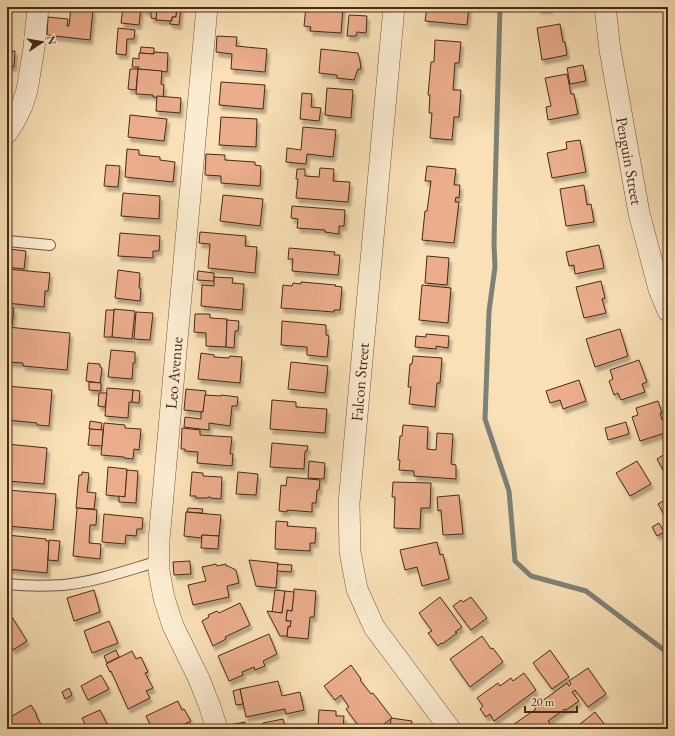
<svg xmlns="http://www.w3.org/2000/svg" width="675" height="736" font-family="'EB Garamond',serif">
  <style>
    .lines { fill: none; stroke-linecap: round; stroke-linejoin: round }
    .stream { stroke: #7d8177; stroke-width: 5 }
    .building { fill: #ebad8c; stroke: #482918; filter: url(#shadow) }
    .service-casing { stroke: #745740; stroke-width: 12 }
    .minor-casing { stroke: #745740; stroke-width: 22 }
    .service { stroke: #fbebd0; stroke-width: 10 }
    .minor { stroke: #fbebd0; stroke-width: 21 }
    .labels { text-anchor: middle; dominant-baseline: central; stroke-width: 3; stroke-linejoin: round; paint-order: stroke }
    .street-label { font-size: 16px; fill: #482918; stroke: #fbebd0 }
  </style>
  <defs>
    <filter id="shadow"><feDropShadow dx="2.5" dy="4.5" stdDeviation="1" flood-color="#0004"/></filter>
  </defs>
  <rect width="100%" height="100%" fill="#f9e0b6"/>
  <filter id="stains"><feTurbulence type="fractalNoise" baseFrequency=".005" numOctaves="4"/><feColorMatrix values="0 0 0 0 .2 0 0 0 0 .09 0 0 0 0 .02 0 0 0 .5 -.17"/></filter>
  <radialGradient id="worn" r=".72"><stop offset=".6" stop-color="#630" stop-opacity="0"/><stop offset="1" stop-color="#630" stop-opacity=".3"/></radialGradient>
  <g class="lines">
    <polyline class="stream" points="500,7 495,193 494,243 495,267 489,311 485,419 509,491 515,561 531,576 586,591 668,653"/>
  </g>
  <g class="building">
    <polygon points="71,7 93,9 90,40 47,35 48,17 68,19 67,26 69,26"/>
    <polygon points="123,7 141,7 139,25 121,23"/>
    <polygon points="143,7 152,7 151,8 157,9 157,19 151,18 151,11 143,10"/>
    <polygon points="152,7 177,7 176,17 172,17 172,21 156,20 157,9 151,8"/>
    <polygon points="177,7 181,7 179,25 170,24 170,21 172,21 172,17 176,17"/>
    <polygon points="306,7 343,7 341,33 310,31 311,27 304,26"/>
    <polygon points="427,7 444,9 444,7 469,7 467,25 425,21"/>
    <rect x="539" y="7" width="11" height="2"/>
    <polygon points="349,15 367,16 366,33 357,32 356,36 347,36"/>
    <rect x="665" y="18" width="3" height="37"/>
    <polygon points="560,24 563,42 565,42 567,55 542,60 537,28"/>
    <polygon points="118,28 135,30 134,39 127,39 126,55 116,54"/>
    <polygon points="217,36 237,37 236,46 267,49 265,72 231,69 232,54 216,52"/>
    <polygon points="435,40 461,42 459,63 455,63 453,90 461,90 459,117 454,117 452,140 430,138 432,113 429,113 430,95 428,95 431,62 434,62"/>
    <polygon points="141,47 154,48 154,54 140,53"/>
    <polygon points="321,49 358,53 360,61 361,69 358,69 354,80 337,78 337,75 319,73"/>
    <polygon points="7,51 15,51 14,67 7,66"/>
    <polygon points="154,52 168,53 167,72 138,69 139,67 132,67 133,58 139,59 139,53 154,54"/>
    <polygon points="583,65 586,81 570,84 567,68"/>
    <polygon points="130,69 138,69 136,90 128,89"/>
    <polygon points="138,69 162,71 161,84 164,85 163,98 153,97 153,95 136,94"/>
    <polygon points="567,74 571,94 574,94 578,114 548,120 546,107 551,106 545,78"/>
    <polygon points="668,81 668,99 664,82"/>
    <polygon points="221,82 265,85 263,109 219,105"/>
    <polygon points="327,88 353,90 351,118 325,115"/>
    <polygon points="302,93 312,94 311,107 321,108 319,121 300,119"/>
    <polygon points="157,96 181,98 180,113 156,111"/>
    <polygon points="130,115 167,119 164,141 128,137"/>
    <polygon points="221,117 257,119 256,147 219,145"/>
    <polygon points="303,127 336,130 333,157 307,154 306,164 286,162 287,148 301,150"/>
    <polygon points="580,140 586,172 552,178 547,153 567,149 566,142"/>
    <polygon points="127,149 139,150 139,155 160,157 160,160 175,162 173,182 125,177"/>
    <polygon points="668,152 668,172 664,153"/>
    <polygon points="206,154 225,155 225,160 255,162 255,165 261,166 260,186 221,183 221,176 205,175"/>
    <polygon points="106,165 120,166 118,187 104,186"/>
    <polygon points="427,166 456,169 454,185 460,185 459,198 456,197 455,202 459,202 454,243 422,240 425,211 427,211 431,181 425,181"/>
    <polygon points="320,168 334,169 333,181 350,182 348,202 296,198 298,179 296,179 297,169 305,169 305,176 319,177"/>
    <polygon points="584,185 587,205 591,204 594,222 566,226 560,189"/>
    <polygon points="123,193 160,196 159,219 121,216"/>
    <polygon points="223,195 263,199 260,226 220,221"/>
    <polygon points="292,206 345,210 344,226 339,226 339,234 325,232 325,230 297,228 298,219 291,218"/>
    <polygon points="200,232 246,236 245,246 257,247 255,273 208,268 210,244 199,243"/>
    <polygon points="120,233 160,236 159,251 153,251 153,258 118,256"/>
    <polygon points="599,245 604,268 575,274 574,265 569,266 566,252"/>
    <polygon points="289,248 335,252 334,255 340,255 338,275 292,271 293,259 288,259"/>
    <polygon points="9,249 26,251 24,269 7,267"/>
    <polygon points="427,256 449,258 447,285 425,283"/>
    <polygon points="7,269 50,273 48,291 45,291 44,307 7,303"/>
    <polygon points="118,270 140,273 139,288 141,289 140,301 115,298"/>
    <polygon points="198,271 214,273 214,281 197,280"/>
    <polygon points="214,277 233,278 232,283 244,284 242,310 201,306 202,285 214,286"/>
    <polygon points="601,281 605,298 602,299 606,313 584,318 576,287"/>
    <polygon points="301,282 336,285 335,286 342,287 340,310 334,310 334,312 281,308 283,285 292,286 293,283 301,284"/>
    <polygon points="422,285 451,288 448,323 419,320"/>
    <polygon points="7,308 14,308 12,326 7,326"/>
    <polygon points="114,309 135,311 132,339 112,337"/>
    <polygon points="106,310 114,310 112,337 104,337"/>
    <polygon points="136,312 153,313 150,340 134,339"/>
    <polygon points="195,314 210,314 210,318 227,319 226,347 206,346 206,333 194,332"/>
    <polygon points="227,320 239,321 238,331 235,331 234,348 226,347"/>
    <polygon points="282,321 326,325 326,335 329,336 327,357 307,355 307,347 281,345"/>
    <polygon points="7,327 70,333 67,370 23,366 23,363 7,362"/>
    <polygon points="620,329 628,356 595,367 586,339"/>
    <polygon points="426,334 449,336 448,348 436,346 436,349 415,347 416,336 426,337"/>
    <polygon points="111,350 135,352 135,363 133,363 132,379 108,377"/>
    <polygon points="201,353 214,355 214,357 229,358 230,356 242,357 240,383 198,379"/>
    <polygon points="413,356 442,358 440,383 437,383 435,407 409,404 411,387 408,387 410,364 412,364"/>
    <polygon points="639,360 647,382 642,384 645,392 621,400 618,393 614,395 609,381 613,379 610,370"/>
    <polygon points="291,362 328,366 325,393 288,389"/>
    <polygon points="88,363 100,364 100,367 102,368 100,383 86,381"/>
    <polygon points="579,380 586,401 563,409 560,400 550,403 546,391"/>
    <polygon points="89,382 101,383 101,391 89,390"/>
    <polygon points="7,386 52,390 49,426 37,425 37,423 7,420"/>
    <polygon points="107,388 133,390 132,402 129,402 128,418 105,416"/>
    <polygon points="186,389 206,391 203,412 184,410"/>
    <polygon points="133,390 140,391 139,403 132,402"/>
    <polygon points="99,393 107,393 105,407 98,406"/>
    <polygon points="205,395 221,396 221,395 238,397 237,406 232,406 230,426 209,423 209,430 184,427 185,417 201,419 201,412 203,412"/>
    <polygon points="272,400 296,402 296,407 327,409 325,433 270,429"/>
    <polygon points="658,401 662,413 660,413 662,420 665,419 668,428 668,432 640,441 632,417 638,415 636,408"/>
    <polygon points="90,421 102,423 101,430 89,429"/>
    <polygon points="626,422 629,434 608,440 605,428"/>
    <polygon points="104,423 125,425 125,428 141,429 139,450 134,449 133,459 124,458 124,457 101,455"/>
    <polygon points="403,425 428,427 427,449 436,450 437,433 453,434 451,464 456,465 456,479 414,476 414,471 399,470 400,460 398,460 400,436 402,436"/>
    <polygon points="182,428 200,430 200,435 232,437 230,454 233,454 232,466 197,463 198,452 185,451 185,449 181,449"/>
    <polygon points="90,429 103,430 102,446 88,445"/>
    <polygon points="272,443 308,446 307,451 305,451 304,469 270,467"/>
    <polygon points="7,444 47,448 44,484 7,481"/>
    <polygon points="668,452 668,479 657,459"/>
    <polygon points="309,461 325,463 324,479 308,478"/>
    <polygon points="637,461 651,484 630,496 616,473"/>
    <polygon points="108,467 127,469 125,497 106,495"/>
    <polygon points="127,470 138,471 136,503 119,502 119,496 125,497"/>
    <polygon points="82,472 89,473 87,492 96,493 94,509 76,508 79,475 82,475"/>
    <polygon points="192,472 203,473 203,476 222,477 221,499 210,498 210,497 208,497 207,498 196,498 196,496 190,496"/>
    <polygon points="238,472 258,474 256,495 236,494"/>
    <polygon points="287,477 320,480 319,490 317,490 316,503 312,503 312,512 287,510 287,512 279,511 281,485 286,486"/>
    <polygon points="393,482 431,483 430,508 421,508 420,529 394,528 395,497 392,497"/>
    <polygon points="7,490 56,494 53,530 7,526"/>
    <polygon points="459,495 463,534 443,535 441,510 438,511 437,497"/>
    <polygon points="668,498 668,519 667,520 658,504"/>
    <polygon points="77,508 97,510 96,525 90,525 89,543 101,544 100,559 73,556"/>
    <polygon points="188,508 203,509 202,513 187,512"/>
    <polygon points="186,512 221,515 219,536 202,535 201,538 184,536"/>
    <polygon points="104,514 143,518 142,529 137,529 136,536 126,535 125,544 102,542"/>
    <polygon points="276,521 288,522 287,526 316,528 315,543 310,543 310,551 275,549"/>
    <polygon points="659,523 664,532 657,536 652,527"/>
    <polygon points="7,535 46,539 46,541 49,541 47,573 7,569"/>
    <polygon points="202,535 219,536 218,549 201,548"/>
    <polygon points="49,540 60,541 58,561 48,560"/>
    <polygon points="437,542 440,555 443,554 449,579 422,586 417,567 405,570 400,550"/>
    <polygon points="249,560 278,563 276,588 256,586"/>
    <polygon points="190,561 191,574 174,575 173,562"/>
    <polygon points="216,564 217,566 226,564 226,566 228,566 236,570 239,583 227,586 229,597 193,605 188,585 206,581 202,567"/>
    <polygon points="278,564 292,565 291,572 277,571"/>
    <polygon points="294,589 316,591 314,617 310,617 308,639 287,637 288,626 290,627 291,621 286,621 287,610 292,611"/>
    <polygon points="94,590 100,612 74,621 67,598"/>
    <polygon points="275,590 285,591 282,613 272,612"/>
    <polygon points="285,591 294,592 292,611 287,610 286,621 291,621 290,627 288,626 287,636 280,636 267,611 282,613"/>
    <polygon points="440,597 462,627 455,632 457,633 442,644 441,643 438,646 428,633 432,631 419,613"/>
    <polygon points="471,597 487,618 471,630 453,606 461,600 463,602"/>
    <polygon points="240,603 250,625 225,637 226,639 213,646 202,621 209,617 208,615 217,611 219,613"/>
    <polygon points="12,617 27,641 13,650 7,641 7,620"/>
    <polygon points="109,621 118,643 92,653 84,631"/>
    <polygon points="269,634 277,654 263,661 265,666 255,670 254,667 242,672 243,675 229,681 218,656"/>
    <polygon points="482,636 491,649 493,648 503,662 470,687 450,659"/>
    <polygon points="116,650 119,657 107,663 104,656"/>
    <polygon points="550,650 569,677 552,689 533,663"/>
    <polygon points="132,651 136,659 141,657 148,672 145,673 153,688 146,691 150,698 128,709 111,671 110,672 106,664"/>
    <polygon points="351,665 361,679 360,680 371,694 373,693 392,718 377,729 361,729 346,709 349,707 341,695 335,700 324,686"/>
    <polygon points="588,668 606,694 588,707 575,690 572,692 579,701 566,710 565,709 548,721 553,727 550,729 507,729 536,709 534,707 567,683 569,686 571,684 569,681"/>
    <polygon points="524,673 536,690 494,721 490,714 486,717 480,709 483,706 477,698 498,683 500,686 511,678 513,681"/>
    <polygon points="101,675 109,689 88,700 81,686"/>
    <polygon points="278,681 282,696 300,692 304,710 286,714 285,709 246,717 240,689"/>
    <polygon points="69,688 72,695 65,699 62,692"/>
    <polygon points="240,689 243,704 236,705 233,691"/>
    <polygon points="178,701 182,710 184,709 191,721 174,729 143,729 143,727 150,724 146,716"/>
    <polygon points="31,705 37,715 36,716 44,729 13,729 7,719"/>
    <polygon points="100,710 108,726 101,729 87,729 82,718"/>
    <polygon points="319,710 336,711 336,716 344,716 343,728 318,727"/>
    <polygon points="595,712 608,729 584,729 580,724"/>
    <polygon points="391,718 412,721 411,729 390,729"/>
    <polygon points="283,719 286,729 265,729 263,723"/>
    <polygon points="245,722 246,729 230,729 229,725"/>
    <polygon points="139,726 140,729 130,729"/>
  </g>
  <g class="lines">
    <g class="service-casing">
      <g id="service">
        <polyline points="7,241 50,245"/>
        <path d="M7,584C25,586 45,586 63,585C95,582 128,570 159,561"/>
      </g>
    </g>
    <g class="minor-casing">
      <g id="minor">
        <polyline points="207,7 159,540 159,571 164,598 173,626 199,679 210,707 217,729"/>
        <polyline points="394,7 349,503 350,552 357,589 374,627 450,729"/>
        <path id="s1" d="M605,7L610,50L639,213L659,289L668,311"/>
        <polyline points="7,133 13,124 22,106 27,90 34,48 38,7"/>
      </g>
    </g>
    <use href="#service" class="service"/>
    <use href="#minor" class="minor"/>
  </g>
  <g class="labels">
    <g class="street-label">
      <text stroke="none"><textPath href="#s1" startOffset="156">Penguin Street</textPath></text>
      <text transform="translate(174 373) rotate(-85)">Leo Avenue</text>
      <text transform="translate(360 382) rotate(-85)">Falcon Street</text>
    </g>
  </g>
  <rect width="675" height="736" fill="none" stroke="#f9e0b6" stroke-width="24"/>
  <rect x="8" y="8" width="659" height="720" fill="none" stroke="#482918" stroke-width="2"/>
  <rect x="12" y="12" width="651" height="712" fill="none" stroke="#482918"/>
  <g transform="translate(42 42) rotate(78)" stroke="#fbebd0" stroke-width="3" paint-order="stroke">
  <path d="M0-3L7 15L0 10L-7 15Z" fill="#482918"/>
  <text y="-6" font-size="11" font-weight="bold" text-anchor="middle" fill="#482918">N</text>
  </g>
  <path d="M525 706v6h52v-6" fill="none" stroke="#482918" stroke-width="2"/>
  <text x="531" y="706" font-size="12" fill="#482918" stroke="#fbebd0" stroke-width="3" paint-order="stroke">20 m</text>
  <rect width="100%" height="100%" filter="url(#stains)"/>
  <rect width="100%" height="100%" fill="url(#worn)"/>
</svg>
